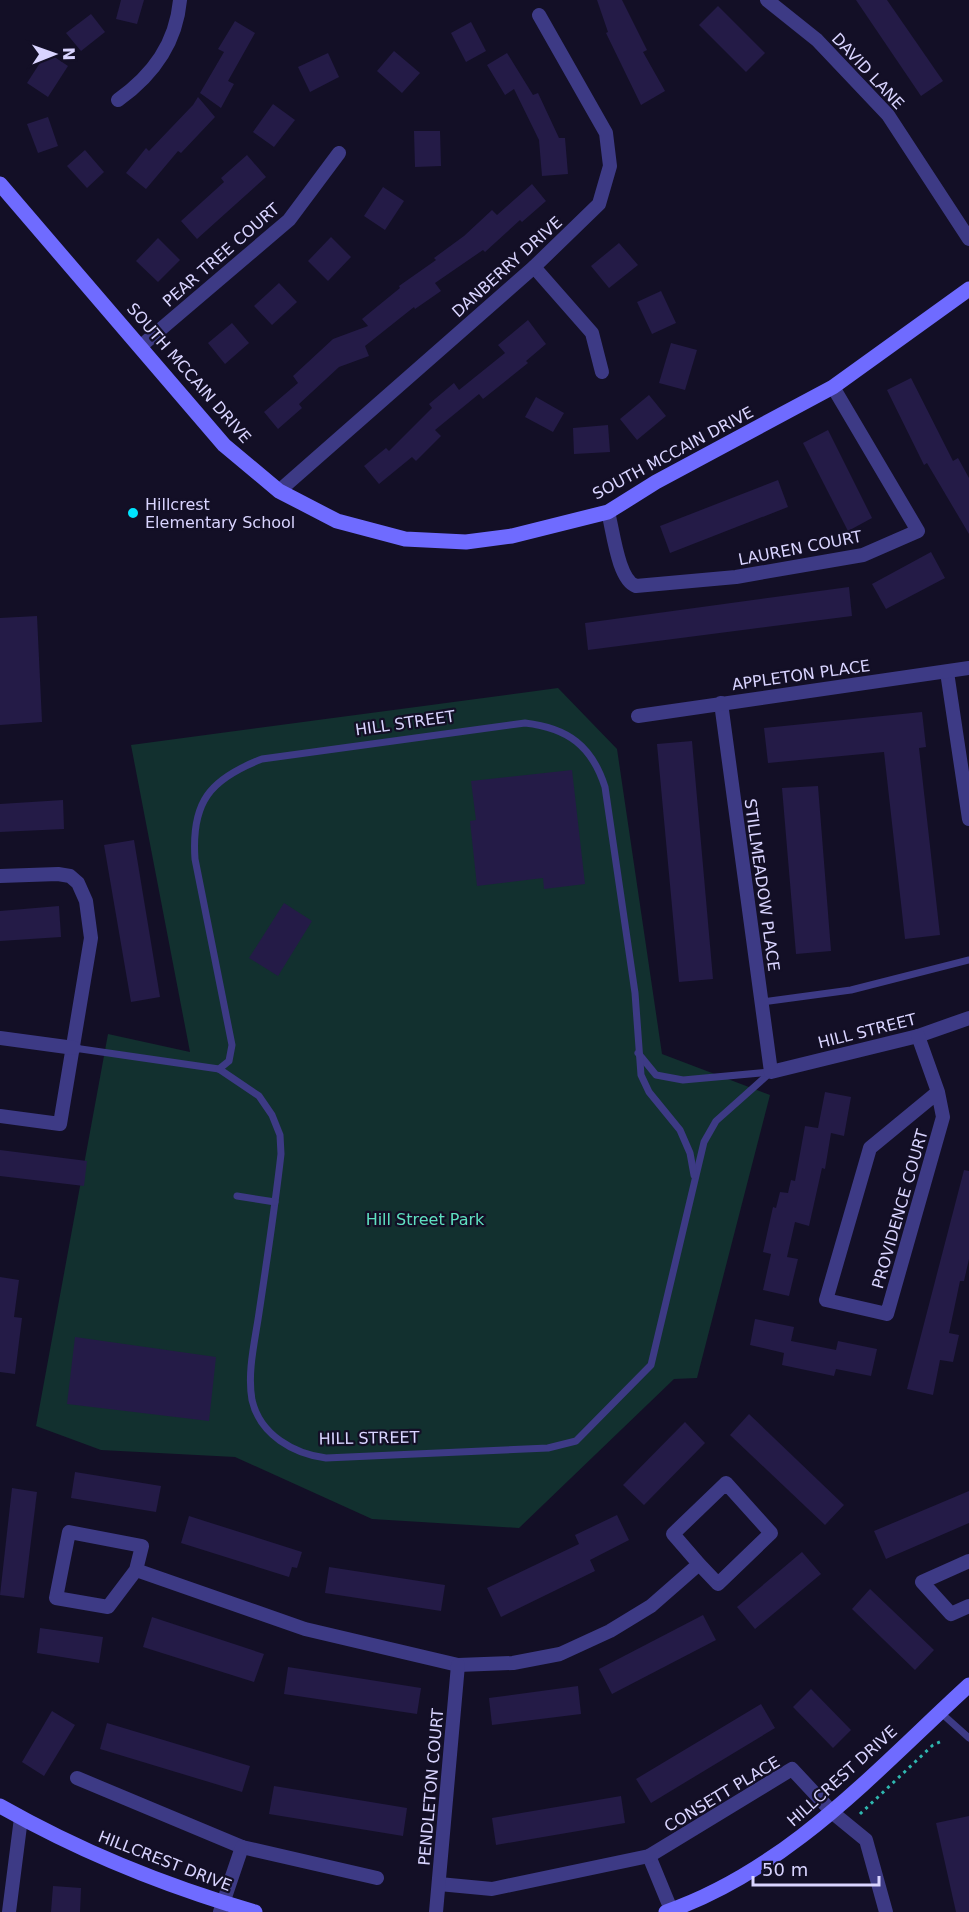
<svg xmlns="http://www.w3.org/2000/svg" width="969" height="1912" font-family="'DejaVu Sans',sans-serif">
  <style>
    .green { fill: #12302f }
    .building { fill: #241b47 }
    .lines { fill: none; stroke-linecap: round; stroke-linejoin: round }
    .path { stroke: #2fb8b0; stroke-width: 3; stroke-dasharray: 3 4.5; stroke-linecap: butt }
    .lane { stroke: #3d3a85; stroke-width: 7 }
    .street { stroke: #3d3a85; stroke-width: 14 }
    .secondary { stroke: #6f6bff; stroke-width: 15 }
    .poi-dot { fill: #00e5ff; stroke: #130f26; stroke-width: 2 }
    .labels { text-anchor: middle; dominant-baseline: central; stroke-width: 4.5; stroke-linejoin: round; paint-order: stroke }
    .street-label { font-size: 16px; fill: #d9d4ff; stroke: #130f26 }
    .poi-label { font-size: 16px; fill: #d9d4ff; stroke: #130f26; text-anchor: start }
    .park-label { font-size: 16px; fill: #5fe0c0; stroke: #130f26 }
  </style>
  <rect width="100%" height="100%" fill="#130f26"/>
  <polygon class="green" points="558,688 617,749 662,1054 770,1095 697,1378 674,1379 519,1528 372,1519 235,1457 101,1450 36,1426 108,1034 190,1052 131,745"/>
  <g class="building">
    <polygon points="121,0 144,0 137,24 116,19"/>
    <polygon points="597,0 622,0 647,50 643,52 665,91 641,105 606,33 608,32"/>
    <polygon points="856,0 887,0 943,81 921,96"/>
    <polygon points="718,6 765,53 746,72 699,25"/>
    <polygon points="91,14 105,32 81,51 66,33"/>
    <polygon points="235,21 255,33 228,81 234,84 221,108 200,93 224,52 218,49"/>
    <polygon points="471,22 486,51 466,62 451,33"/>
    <polygon points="394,51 420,73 402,93 377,71"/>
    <polygon points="47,52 68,66 48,97 27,83"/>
    <polygon points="328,53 339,77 310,92 298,67"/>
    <polygon points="507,53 533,95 538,93 559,138 565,138 568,174 542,176 539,140 514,89 505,95 487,65"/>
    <polygon points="198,97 215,117 181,153 178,151 146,189 126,173 146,148 149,151 193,105"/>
    <polygon points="273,104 295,120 274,147 253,132"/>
    <polygon points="48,117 58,146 38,153 27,124"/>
    <polygon points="414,131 440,131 441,166 415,167"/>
    <polygon points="85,150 104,172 87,188 67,166"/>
    <polygon points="247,155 266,177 197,239 181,221 224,182 221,178"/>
    <polygon points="532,184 546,201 522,222 520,220 485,252 483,250 435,283 441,291 415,309 414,307 365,346 369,356 339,367 299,404 302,408 278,429 264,412 298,383 293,376 333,339 368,326 362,319 400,288 399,286 436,260 434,258 464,236 492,210 497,215"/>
    <polygon points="383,187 404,201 385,230 364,216"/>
    <polygon points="331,237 351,257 328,281 308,261"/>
    <polygon points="158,238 180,260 158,282 136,261"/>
    <polygon points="619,243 638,265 609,288 591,266"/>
    <polygon points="279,283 297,302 272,325 254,306"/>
    <polygon points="661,291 676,323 652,334 637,302"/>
    <polygon points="528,320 546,344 526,361 528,363 483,399 479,394 435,430 441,436 416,461 412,457 379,484 364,466 386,448 389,451 432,408 429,404 454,383 459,390 505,353 498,345"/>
    <polygon points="232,323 249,343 225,364 208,343"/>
    <polygon points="671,343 697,350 685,390 659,383"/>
    <polygon points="911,378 953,461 958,458 969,478 969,534 927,463 924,465 887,390"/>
    <polygon points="649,395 666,416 637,440 620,419"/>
    <polygon points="536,397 564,413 553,432 525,417"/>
    <polygon points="608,425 610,452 574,454 573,428"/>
    <polygon points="828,430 872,518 848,531 803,443"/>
    <polygon points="778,480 788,507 670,553 660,526"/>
    <polygon points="931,552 945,578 886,609 872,584"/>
    <polygon points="849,587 852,616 588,650 585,623"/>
    <polygon points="37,616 42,722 0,725 0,618"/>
    <polygon points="922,712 926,747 919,748 940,935 905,939 884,752 768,763 764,728"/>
    <polygon points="692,741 713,979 679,982 657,744"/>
    <polygon points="572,770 585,884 544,889 543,878 477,886 470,821 476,820 471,781"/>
    <polygon points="818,786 831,951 796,954 782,788"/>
    <polygon points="63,800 64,829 0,832 0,804"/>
    <polygon points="134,840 160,997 131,1002 104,845"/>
    <polygon points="284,903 312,921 278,976 249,958"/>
    <polygon points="59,906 61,937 0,941 0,911"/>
    <polygon points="825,1092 851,1097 844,1136 831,1133 825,1169 822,1168 809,1226 795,1222 787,1257 798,1259 789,1296 763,1290 771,1254 763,1252 773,1207 776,1208 780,1192 788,1193 791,1180 795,1181 805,1126 818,1128"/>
    <polygon points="0,1150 87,1161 84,1186 0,1176"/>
    <polygon points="964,1170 969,1171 969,1259 964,1281 960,1281 949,1333 959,1335 953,1362 940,1360 933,1395 907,1389"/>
    <polygon points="0,1277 19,1280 14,1317 22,1318 15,1374 0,1372"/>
    <polygon points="755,1319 794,1327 791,1341 836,1350 838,1341 877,1349 871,1376 836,1369 834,1376 782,1365 784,1353 750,1345"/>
    <polygon points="75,1337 216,1357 209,1421 67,1404"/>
    <polygon points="749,1414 844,1505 825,1525 730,1435"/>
    <polygon points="685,1422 705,1443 644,1505 623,1485"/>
    <polygon points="75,1472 161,1486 156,1512 71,1498"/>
    <polygon points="12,1488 37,1492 24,1598 0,1595"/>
    <polygon points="969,1491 969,1523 886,1559 874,1531"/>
    <polygon points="617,1515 629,1540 590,1560 595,1571 501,1617 487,1588 579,1544 575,1535"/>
    <polygon points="189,1516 302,1552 297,1568 292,1567 289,1577 181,1543"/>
    <polygon points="802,1552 821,1574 755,1629 737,1607"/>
    <polygon points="329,1567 445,1585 441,1611 325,1593"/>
    <polygon points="870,1589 934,1650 915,1670 852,1609"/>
    <polygon points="703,1615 716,1640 612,1694 599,1669"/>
    <polygon points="152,1617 264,1654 254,1682 143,1647"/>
    <polygon points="40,1628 103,1637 99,1663 37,1653"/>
    <polygon points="288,1667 421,1688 417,1714 284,1694"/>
    <polygon points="578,1686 581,1714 492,1725 489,1698"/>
    <polygon points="811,1689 851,1730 833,1748 793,1707"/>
    <polygon points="761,1704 775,1728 651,1803 636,1779"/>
    <polygon points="52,1711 75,1725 44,1776 22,1762"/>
    <polygon points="107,1723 250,1766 242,1792 100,1749"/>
    <polygon points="274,1786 407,1808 403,1836 269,1814"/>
    <polygon points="621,1796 625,1823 496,1845 492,1818"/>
    <polygon points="969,1816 969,1912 956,1912 936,1823"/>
    <polygon points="53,1886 81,1888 80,1912 51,1912"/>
  </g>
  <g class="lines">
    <polyline class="path" points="860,1814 933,1745 942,1741"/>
    <g class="lane">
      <polyline points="762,1002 851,990 969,960"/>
      <path d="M74,1048L219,1069L259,1096L272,1115L280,1135L281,1154C275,1207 267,1260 259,1313C255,1341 247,1372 252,1400C260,1435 294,1454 326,1458L548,1448L576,1441L651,1365L704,1142L716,1121L771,1072"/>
      <polyline points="638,1053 656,1075 683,1080 771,1072"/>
      <path d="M219,1069L229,1061L232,1045L195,859C191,802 210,779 262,759L525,723C568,728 592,746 605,787L635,993L641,1075L649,1092L680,1130L690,1153L694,1175"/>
      <polyline points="237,1196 275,1202"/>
      <polyline points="940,1712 969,1738"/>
    </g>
    <g class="street">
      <polyline points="767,0 817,40 888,115 969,239"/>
      <path d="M118,100C153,75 176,44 180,0"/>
      <polyline points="534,267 592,333 602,372"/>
      <polyline points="141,346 289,220 339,153"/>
      <polyline points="279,491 534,267 599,204 610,166 606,133 539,15"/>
      <path d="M608,512C613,530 618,580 636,586L736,577L863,555L918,531L833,387"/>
      <polyline points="947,672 969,819"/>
      <polyline points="721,703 771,1072 918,1036 969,1018"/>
      <polyline points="638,716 969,668"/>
      <polyline points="0,876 58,874 70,876 78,883 86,901 91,938 60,1124 0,1116"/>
      <polyline points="918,1036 938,1092 870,1148 826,1300 887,1314 943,1117 938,1092"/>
      <polyline points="0,1038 74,1048"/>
      <polyline points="969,1561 922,1582 951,1614 969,1606"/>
      <polyline points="136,1570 108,1607 56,1598 69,1532 142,1546 136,1570 305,1629 458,1665 513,1663 560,1654 610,1631 651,1606 699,1564 718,1584 771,1533 726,1483 673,1534 699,1564"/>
      <polyline points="77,1778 242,1847 377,1878"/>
      <polyline points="649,1856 672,1912"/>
      <polyline points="439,1884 492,1889 649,1856 792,1769 833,1813 866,1840 886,1912"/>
      <polyline points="9,1912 21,1818"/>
      <polyline points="220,1912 242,1847"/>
      <polyline points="436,1912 458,1665"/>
    </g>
    <g class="secondary">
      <polyline points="0,184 224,445 279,491 337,521 405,539 466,542 512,536 608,512 656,482 833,387 969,289"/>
      <path d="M0,1806C81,1852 165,1886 255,1912"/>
      <path d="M666,1912C789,1869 875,1771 969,1685"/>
    </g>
  </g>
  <circle class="poi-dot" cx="133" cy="513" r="6"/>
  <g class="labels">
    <g class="street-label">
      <text transform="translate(868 71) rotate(47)">DAVID LANE</text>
      <text transform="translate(221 255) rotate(-41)">PEAR TREE COURT</text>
      <text transform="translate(507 267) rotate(-42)">DANBERRY DRIVE</text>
      <text transform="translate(189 373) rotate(49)">SOUTH MCCAIN DRIVE</text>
      <text transform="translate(673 453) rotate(-28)">SOUTH MCCAIN DRIVE</text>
      <text transform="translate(800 548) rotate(-11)">LAUREN COURT</text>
      <text transform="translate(801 675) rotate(-8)">APPLETON PLACE</text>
      <text transform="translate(405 723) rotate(-8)">HILL STREET</text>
      <text transform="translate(762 885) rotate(82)">STILLMEADOW PLACE</text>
      <text transform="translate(867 1031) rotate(-14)">HILL STREET</text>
      <text transform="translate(900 1209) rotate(-74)">PROVIDENCE COURT</text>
      <text transform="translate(369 1438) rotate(-1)">HILL STREET</text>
      <text transform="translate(842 1776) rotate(-42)">HILLCREST DRIVE</text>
      <text transform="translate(431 1787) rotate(-85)">PENDLETON COURT</text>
      <text transform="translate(722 1794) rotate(-31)">CONSETT PLACE</text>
      <text transform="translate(165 1861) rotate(21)">HILLCREST DRIVE</text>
    </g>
    <g class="poi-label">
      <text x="145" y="504">Hillcrest<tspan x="145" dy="18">Elementary School</tspan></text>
    </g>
    <g class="park-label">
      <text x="425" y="1219">Hill Street Park</text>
    </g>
  </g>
  <g transform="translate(54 54) rotate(89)" stroke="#130f26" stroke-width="4.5" paint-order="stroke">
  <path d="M0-4.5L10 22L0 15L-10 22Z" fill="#d9d4ff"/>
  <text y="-9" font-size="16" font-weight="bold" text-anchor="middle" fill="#d9d4ff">N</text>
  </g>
  <path d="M753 1876v9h126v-9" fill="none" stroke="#d9d4ff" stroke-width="3"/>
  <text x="762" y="1876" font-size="18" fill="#d9d4ff" stroke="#130f26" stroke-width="4.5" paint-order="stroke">50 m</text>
</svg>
